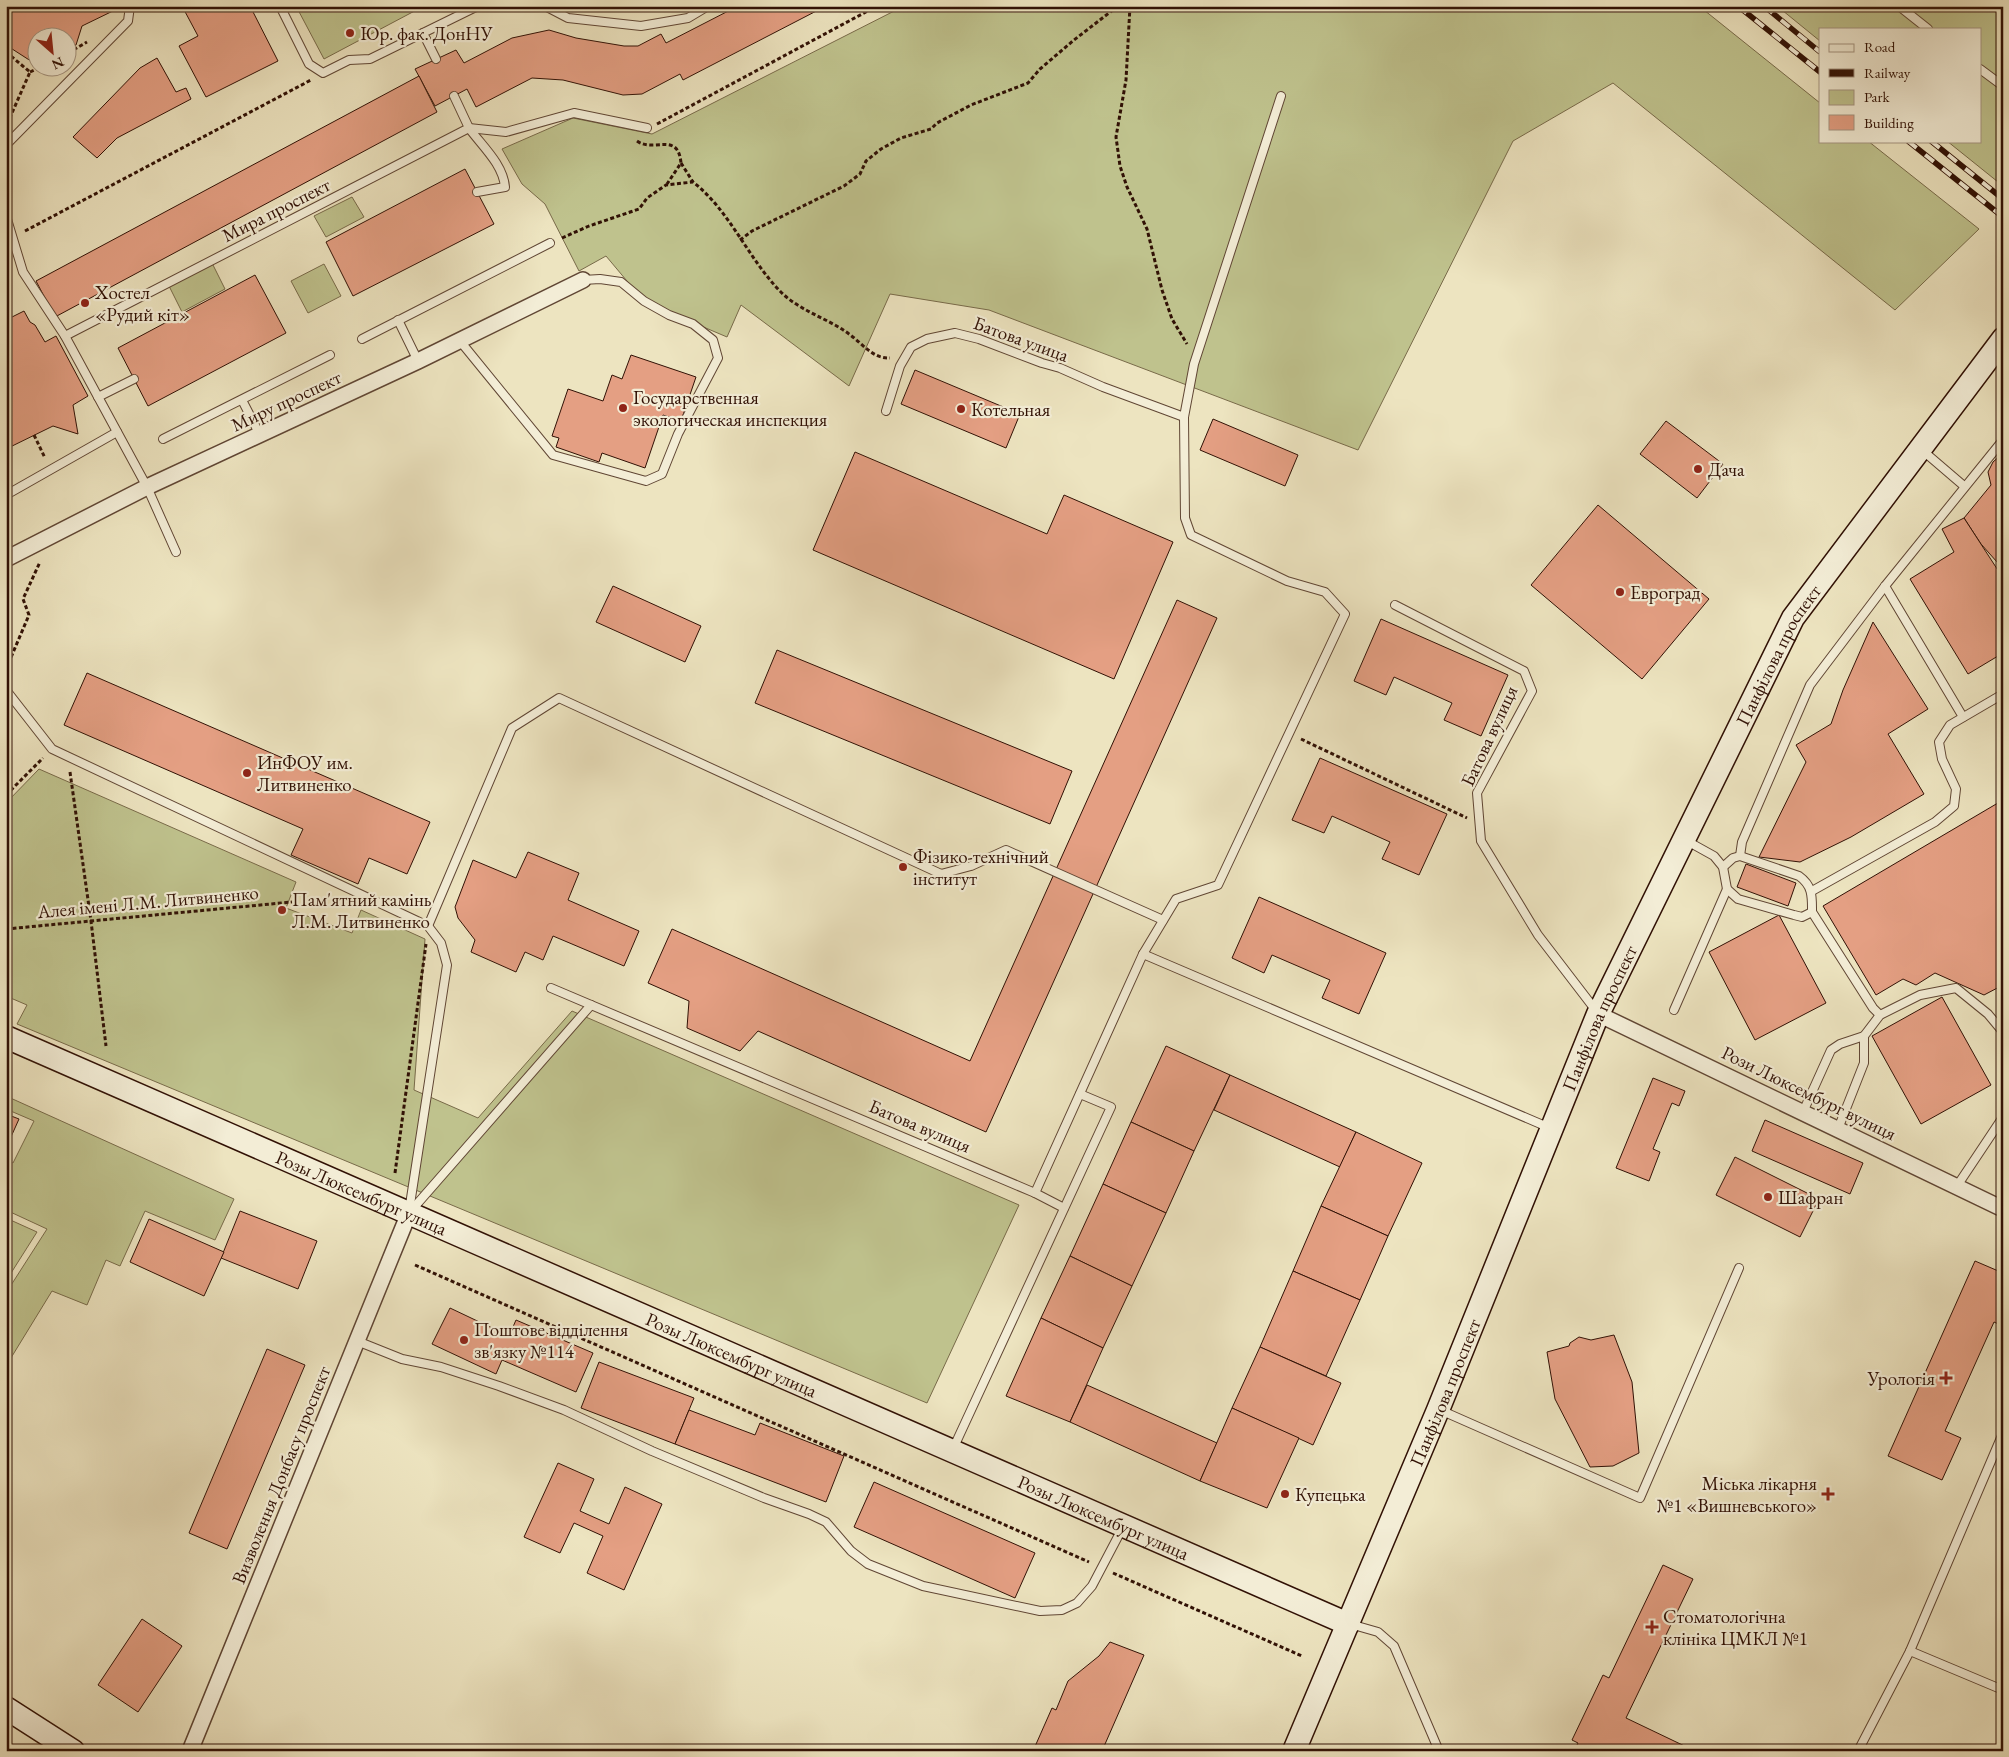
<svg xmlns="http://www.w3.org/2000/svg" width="2009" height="1757" font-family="'EB Garamond',serif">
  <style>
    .green { fill: #bfc28d; stroke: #786a49 }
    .building { fill: #e49f83; stroke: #311105 }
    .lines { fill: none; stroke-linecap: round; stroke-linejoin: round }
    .lane-casing { stroke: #604634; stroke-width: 10 }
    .street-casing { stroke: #604634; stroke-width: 18 }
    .secondary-casing { stroke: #311105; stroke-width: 25 }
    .path { stroke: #311105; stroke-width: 3; stroke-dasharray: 4 2.5; stroke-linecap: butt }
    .lane { stroke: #f3edd6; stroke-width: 8 }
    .street { stroke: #f3edd6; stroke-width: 15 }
    .secondary { stroke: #f3edd6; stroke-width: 22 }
    .rail-casing { stroke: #311105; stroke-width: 5.5 }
    .rail { stroke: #f3edd6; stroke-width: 4; stroke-dasharray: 11; stroke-linecap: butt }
    .poi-dot { fill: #8f2418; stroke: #f3edd6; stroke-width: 2 }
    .labels { text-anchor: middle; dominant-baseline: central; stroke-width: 4.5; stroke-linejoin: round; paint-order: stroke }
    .poi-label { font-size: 19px; fill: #311105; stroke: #f3edd6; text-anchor: start }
    .street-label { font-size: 19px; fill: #311105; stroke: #f3edd6 }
  </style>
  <rect width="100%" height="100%" fill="#ede4c0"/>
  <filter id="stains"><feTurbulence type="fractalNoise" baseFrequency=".004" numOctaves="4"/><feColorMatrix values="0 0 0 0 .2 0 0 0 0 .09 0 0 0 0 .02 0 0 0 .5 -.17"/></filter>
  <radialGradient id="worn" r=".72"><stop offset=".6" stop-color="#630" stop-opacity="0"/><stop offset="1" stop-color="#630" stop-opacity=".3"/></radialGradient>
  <g class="green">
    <polygon points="296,6 424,6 324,59"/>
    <polygon points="904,6 1699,6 1820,103 1820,141 1868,141 1979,229 1895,310 1613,83 1513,141 1358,450 989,310 890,294 849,386 741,305 727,337 661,309 632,287 606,256 579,271 545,204 522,184 502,149 573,118 652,134"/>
    <polygon points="1777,6 2003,6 2003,186 1947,141 1980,141 1980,29 1820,29 1820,41"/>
    <polygon points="352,197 364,217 326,237 314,216"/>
    <polygon points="211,261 225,289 182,312 168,284"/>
    <polygon points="324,264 341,296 308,313 291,281"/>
    <polygon points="39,769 296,882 286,908 352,933 361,910 425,939 414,1090 478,1118 572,1011 1019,1205 927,1403 17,1024 27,1005 6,996 6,803"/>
    <polygon points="6,1096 234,1199 215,1240 145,1211 120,1266 106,1260 87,1305 52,1291 6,1366 6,1293 47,1229 6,1210 6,1160 13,1163 34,1121 6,1109"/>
    <polygon points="6,1218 37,1232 6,1281"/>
  </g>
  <g class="building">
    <polygon points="6,6 116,6 117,9 82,26 76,45 68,49 68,38 38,38 37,65 6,45"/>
    <polygon points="182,6 250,6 278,61 206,97 179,46 198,36"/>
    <polygon points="738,6 826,6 683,80 680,74 642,94 623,95 563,80 532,78 476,107 467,89 435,106 415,69 456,50 464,63 512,38 549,30 576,38 624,46 638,46 661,34 666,43"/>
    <polygon points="157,58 176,92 186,88 191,99 117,138 97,158 73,137 140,68"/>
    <polygon points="419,76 437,112 55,317 36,281"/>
    <polygon points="465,169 494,224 353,296 326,242"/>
    <polygon points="255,275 286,333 148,406 118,348"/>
    <polygon points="24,311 30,322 35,325 45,342 56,336 88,396 73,405 78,434 53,426 6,449 6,320"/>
    <polygon points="631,355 696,377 681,421 663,415 645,468 602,453 599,462 556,447 559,438 552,436 568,389 603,401 612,375 622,379"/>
    <polygon points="915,370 1020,414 1006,448 901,404"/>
    <polygon points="1213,419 1298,455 1285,486 1200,450"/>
    <polygon points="1666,421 1723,464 1697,498 1640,454"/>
    <polygon points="855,452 1047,534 1064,495 1173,542 1114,679 813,550"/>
    <polygon points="2002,454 2003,555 1997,562 1981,544 1964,518 1991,485 1988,472 1993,462"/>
    <polygon points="1598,505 1709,599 1642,679 1531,585"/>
    <polygon points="1964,518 2003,578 2003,653 1968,674 1910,579 1954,552 1942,529"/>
    <polygon points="613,586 701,626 685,662 596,622"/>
    <polygon points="1177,600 1217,618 986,1132 758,1031 740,1051 687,1028 689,1001 648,983 672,929 970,1061"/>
    <polygon points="1381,619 1508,675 1481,736 1444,720 1452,703 1394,677 1386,695 1354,681"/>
    <polygon points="1873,622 1928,709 1888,734 1924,794 1851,837 1800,862 1759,857 1806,762 1796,745 1831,724 1843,690"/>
    <polygon points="777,650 1072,771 1050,824 755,703"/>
    <polygon points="87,673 430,822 407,874 369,858 358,884 291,855 303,829 64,725"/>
    <polygon points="1320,758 1447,814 1419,875 1382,859 1390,842 1332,816 1324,833 1292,820"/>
    <polygon points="2003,800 2003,985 1984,995 1935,973 1916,985 1903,979 1876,995 1823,906"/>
    <polygon points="528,852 579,873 568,900 639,931 624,966 553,936 543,960 525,952 516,972 471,952 475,940 458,918 455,907 473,860 516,878"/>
    <polygon points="1746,864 1796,883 1788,906 1737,887"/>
    <polygon points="1259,897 1386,953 1359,1014 1322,998 1330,980 1272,955 1264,973 1232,958"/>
    <polygon points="1779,915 1826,1003 1755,1040 1709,952"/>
    <polygon points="1942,997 1991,1085 1921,1124 1872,1036"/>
    <polygon points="1166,1046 1230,1075 1194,1151 1131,1122"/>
    <polygon points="1230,1075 1356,1132 1340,1167 1214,1110"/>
    <polygon points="1653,1078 1685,1091 1679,1106 1672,1103 1653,1149 1660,1152 1649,1181 1616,1168"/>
    <polygon points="6,1114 19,1119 6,1148"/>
    <polygon points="1765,1120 1863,1163 1850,1194 1752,1151"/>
    <polygon points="1131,1122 1194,1151 1166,1213 1103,1184"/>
    <polygon points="1356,1132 1422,1163 1388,1236 1321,1206"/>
    <polygon points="1735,1157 1819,1199 1800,1237 1716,1195"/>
    <polygon points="1103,1184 1166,1213 1132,1286 1070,1256"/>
    <polygon points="1321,1206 1388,1236 1360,1300 1293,1271"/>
    <polygon points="240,1211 317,1241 298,1289 221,1258"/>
    <polygon points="149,1219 224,1252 204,1296 130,1262"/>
    <polygon points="1070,1256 1132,1286 1103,1348 1041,1318"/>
    <polygon points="1975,1261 2003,1273 2003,1326 1994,1322 1945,1431 1961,1438 1942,1480 1888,1456"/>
    <polygon points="1293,1271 1360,1300 1326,1376 1260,1347"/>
    <polygon points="450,1308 509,1336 516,1320 593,1353 576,1392 502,1360 496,1374 432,1344"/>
    <polygon points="1041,1318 1103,1348 1070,1422 1006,1396"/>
    <polygon points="1614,1335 1632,1382 1639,1453 1613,1466 1590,1467 1555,1399 1547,1352 1569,1346 1570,1343 1579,1337 1591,1340"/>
    <polygon points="1260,1347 1341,1383 1313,1445 1232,1408"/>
    <polygon points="267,1349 305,1365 227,1549 189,1533"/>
    <polygon points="599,1362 694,1398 675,1444 581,1408"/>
    <polygon points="1087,1385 1217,1443 1200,1481 1070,1422"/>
    <polygon points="1232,1408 1299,1438 1267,1508 1200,1481"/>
    <polygon points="689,1410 755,1435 760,1423 844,1456 826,1502 675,1444"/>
    <polygon points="558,1463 594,1479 580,1511 609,1524 625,1487 662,1504 624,1590 587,1573 603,1536 574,1523 560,1553 524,1537"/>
    <polygon points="874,1482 1035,1553 1015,1598 854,1527"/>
    <polygon points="1663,1565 1693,1579 1626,1718 1695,1751 1574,1751 1578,1743 1572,1740 1603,1675 1609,1678"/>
    <polygon points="142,1619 182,1646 138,1712 98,1685"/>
    <polygon points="1110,1642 1144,1655 1102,1751 1033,1751 1052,1708 1056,1710 1068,1681 1099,1656"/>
  </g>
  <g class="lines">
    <g class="lane-casing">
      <g id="lane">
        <polyline points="280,6 309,64 323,73 349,60 370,59 423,33"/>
        <polyline points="545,6 568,18 641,26 688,18 708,6"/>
        <polyline points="1899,6 1928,29"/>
        <polyline points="436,59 423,33 478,6"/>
        <polyline points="1980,69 2003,86"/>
        <polyline points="469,128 506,132 574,113 647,128"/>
        <path d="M469,128C482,146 503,164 505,187L477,192"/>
        <polyline points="6,145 128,21 130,6"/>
        <polyline points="6,216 23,272 65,336 147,487 176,552"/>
        <polyline points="398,320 418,361"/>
        <polyline points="65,336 469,128 454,96"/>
        <polyline points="362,339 550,243"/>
        <polyline points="460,341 553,455 646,481 662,474 678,434 718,358 713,340 693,324 669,315 644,301 621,282 600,279 583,280"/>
        <polyline points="98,397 134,379"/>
        <polyline points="242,400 260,435"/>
        <polyline points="886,411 900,366 911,347 927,339 955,333 979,339 1042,363 1060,368 1103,387 1184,417"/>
        <polyline points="163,439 330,355"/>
        <polyline points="1922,450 1964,486"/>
        <polyline points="6,495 117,432"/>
        <polyline points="1885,586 1963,717"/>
        <polyline points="1395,605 1524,671 1532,691 1477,793 1481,841 1538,935 1597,1012"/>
        <polyline points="6,690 52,749 428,926 441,943 447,965 409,1211"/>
        <polyline points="1687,841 1714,856 1723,867 1727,889 1738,899 1794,915 1802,917 1812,912 1873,1008 1880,1015"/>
        <polyline points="1740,856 1742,842 1810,685 1885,586 2003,440"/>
        <path d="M1723,867L1733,858L1740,856L1799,876C1813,886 1812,897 1812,912"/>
        <polyline points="1812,891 1935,822 1954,806 1956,789 1942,759 1939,742 1950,725 2003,694"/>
        <polyline points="428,926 512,728 559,698 941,874 971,866 1006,850 1163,920"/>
        <polyline points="1143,954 1550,1128"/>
        <polyline points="551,988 1035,1193 1143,954 1176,899 1218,885 1345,614 1325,592 1287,581 1191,535 1185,518 1184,417 1194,364 1281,96"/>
        <polyline points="1674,1010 1727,889"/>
        <polyline points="1803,1112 1831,1050 1840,1044 1864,1036 1880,1015 1920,995 1956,988 1988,1014 2003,1032"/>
        <polyline points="1838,1129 1864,1063 1864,1036"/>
        <polyline points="1957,1186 2003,1117"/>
        <polyline points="1035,1193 1064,1208"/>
        <polyline points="410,1212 591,1005"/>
        <polyline points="357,1341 402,1359 441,1367 499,1386 564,1410 652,1451 764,1498 809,1514 826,1522 851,1551 868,1564 923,1586 1040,1611 1062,1610 1077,1603 1092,1586 1123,1527"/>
        <polyline points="1440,1410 1640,1498 1739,1268"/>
        <polyline points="953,1449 1111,1107 1080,1094"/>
        <polyline points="1350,1624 1378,1632 1394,1646 1439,1751"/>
        <polyline points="1910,1651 2003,1690"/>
        <polyline points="1858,1751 1910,1651 2003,1433"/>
      </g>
    </g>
    <g class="street-casing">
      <g id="street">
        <polyline points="6,559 147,487 418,361 583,280"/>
        <polyline points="1598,1014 2003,1209"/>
        <polyline points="190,1751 409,1213"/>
      </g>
    </g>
    <g class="secondary-casing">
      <g id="secondary">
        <path id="s1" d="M6,1037L1348,1624"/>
        <polyline points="6,1708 73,1751"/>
        <path id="s2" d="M1294,1751L1438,1410L1598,1014L1793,618L2003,339"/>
      </g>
    </g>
    <g class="path">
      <polyline points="1130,6 1126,80 1116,137 1120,166 1127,187 1147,229 1162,290 1172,319 1187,344"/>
      <polyline points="6,52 30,72 8,122"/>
      <polyline points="68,53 87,42"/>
      <polyline points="30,72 39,68"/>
      <polyline points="657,124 877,6"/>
      <path d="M637,141C654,153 678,131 681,163L667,184"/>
      <polyline points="681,163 693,182"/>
      <polyline points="25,231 311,80"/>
      <path d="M562,238L589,226L639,209L647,198L666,185L693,182C729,210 747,256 778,289C798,311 826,317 849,334C863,344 873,359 890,358"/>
      <polyline points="740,240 752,231 844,186 860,174 866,161 881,149 901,138 931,129 937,123 971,105 1028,83 1040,69 1074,40 1118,6"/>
      <polyline points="34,435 45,458"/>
      <polyline points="6,669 29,615 23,599 40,562"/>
      <polyline points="1301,739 1467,818"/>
      <polyline points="70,772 91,921 106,1046"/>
      <polyline points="6,795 43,758"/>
      <polyline points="6,929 292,902"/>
      <polyline points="395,1173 426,944"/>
      <polyline points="415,1265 1089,1562"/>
      <polyline points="1113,1573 1302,1656"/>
    </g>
    <use href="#lane" class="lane"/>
    <use href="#street" class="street"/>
    <use href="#secondary" class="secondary"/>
    <g class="rail-casing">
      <g id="rail">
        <polyline points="1738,6 1820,72"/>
        <polyline points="1764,6 1820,52"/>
        <polyline points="1908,141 2003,217"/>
        <polyline points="1931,141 2003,199"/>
      </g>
    </g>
    <use href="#rail" class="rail"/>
  </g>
  <g class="poi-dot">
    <circle cx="350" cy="33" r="5"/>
    <circle cx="85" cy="303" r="5"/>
    <circle cx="623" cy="408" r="5"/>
    <circle cx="961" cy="409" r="5"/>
    <circle cx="1698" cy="469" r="5"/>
    <circle cx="1620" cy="592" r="5"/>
    <circle cx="247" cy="773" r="5"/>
    <circle cx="903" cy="867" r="5"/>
    <circle cx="282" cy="910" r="5"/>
    <circle cx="1768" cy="1197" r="5"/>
    <circle cx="464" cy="1340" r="5"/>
    <path d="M1943.5 1370.5h5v5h5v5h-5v5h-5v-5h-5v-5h5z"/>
    <circle cx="1285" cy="1494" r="5"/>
    <path d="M1825.5 1486.5h5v5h5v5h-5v5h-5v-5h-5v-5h5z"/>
    <path d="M1649.5 1619.5h5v5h5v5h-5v5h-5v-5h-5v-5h5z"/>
  </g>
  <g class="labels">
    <g class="poi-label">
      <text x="360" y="33">Юр. фак. ДонНУ</text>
      <text x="95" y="292">Хостел<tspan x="95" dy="22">«Рудий кіт»</tspan></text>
      <text x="633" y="397">Государственная<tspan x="633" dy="22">экологическая инспекция</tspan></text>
      <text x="971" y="409">Котельная</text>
      <text x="1708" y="469">Дача</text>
      <text x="1630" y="592">Евроград</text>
      <text x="257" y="762">ИнФОУ им.<tspan x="257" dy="22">Литвиненко</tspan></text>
      <text x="913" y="856">Фізико-технічний<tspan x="913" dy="22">інститут</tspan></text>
      <text x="292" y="899">Пам'ятний камінь<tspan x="292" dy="22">Л.М. Литвиненко</tspan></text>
      <text x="1778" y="1197">Шафран</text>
      <text x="474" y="1329">Поштове відділення<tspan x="474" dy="22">зв'язку №114</tspan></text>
      <text x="1935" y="1378" text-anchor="end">Урологія</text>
      <text x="1817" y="1483" text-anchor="end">Міська лікарня<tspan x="1817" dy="22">№1 «Вишневського»</tspan></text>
      <text x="1295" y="1494">Купецька</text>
      <text x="1663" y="1616">Стоматологічна<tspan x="1663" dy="22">клініка ЦМКЛ №1</tspan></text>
    </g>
    <g class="street-label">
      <text transform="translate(276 210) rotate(-27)">Мира проспект</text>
      <text transform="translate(1021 339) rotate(20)">Батова улица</text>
      <text transform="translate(286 401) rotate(-25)">Миру проспект</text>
      <text stroke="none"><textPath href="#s2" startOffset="1199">Панфілова проспект</textPath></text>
      <text transform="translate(1489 736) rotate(-65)">Батова вулиця</text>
      <text transform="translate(148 902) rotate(-5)">Алея імені Л.М. Литвиненко</text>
      <text stroke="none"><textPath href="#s2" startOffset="794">Панфілова проспект</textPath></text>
      <text transform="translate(1809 1093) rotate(26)">Рози Люксембург вулиця</text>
      <text transform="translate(920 1126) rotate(23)">Батова вулиця</text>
      <text stroke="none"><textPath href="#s1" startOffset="388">Розы Люксембург улица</textPath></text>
      <text stroke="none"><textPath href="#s1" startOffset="792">Розы Люксембург улица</textPath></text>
      <text stroke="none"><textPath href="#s2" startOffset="389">Панфілова проспект</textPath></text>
      <text transform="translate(281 1475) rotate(-68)">Визволення Донбасу проспект</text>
      <text stroke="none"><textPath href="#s1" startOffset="1198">Розы Люксембург улица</textPath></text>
    </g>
  </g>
  <rect width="2009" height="1757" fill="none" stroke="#ede4c0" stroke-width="25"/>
  <rect x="8" y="8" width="1994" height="1742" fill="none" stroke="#311105" stroke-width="2.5"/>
  <rect x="12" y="12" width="1984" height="1732" fill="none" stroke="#311105"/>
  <rect x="1819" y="28" width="162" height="115" fill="#f3edd6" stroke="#a59582"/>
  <rect x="1829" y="44" width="25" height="8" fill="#f3edd6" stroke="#a59582"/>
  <text x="1864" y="52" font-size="15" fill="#311105">Road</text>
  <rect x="1829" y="69" width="25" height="8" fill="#311105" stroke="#a59582"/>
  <text x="1864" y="78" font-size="15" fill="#311105">Railway</text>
  <rect x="1829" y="90" width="25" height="15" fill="#bfc28d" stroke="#a59582"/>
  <text x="1864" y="102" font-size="15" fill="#311105">Park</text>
  <rect x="1829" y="115" width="25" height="15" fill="#e49f83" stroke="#a59582"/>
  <text x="1864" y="128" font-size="15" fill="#311105">Building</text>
  <g transform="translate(52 52) rotate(153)"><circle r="24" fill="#f3edd6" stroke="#a59582"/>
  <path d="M0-4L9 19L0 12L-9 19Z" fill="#8f2418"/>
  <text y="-8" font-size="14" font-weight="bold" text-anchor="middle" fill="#311105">N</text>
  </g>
  <rect width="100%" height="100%" filter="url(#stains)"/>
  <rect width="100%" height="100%" fill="url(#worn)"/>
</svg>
